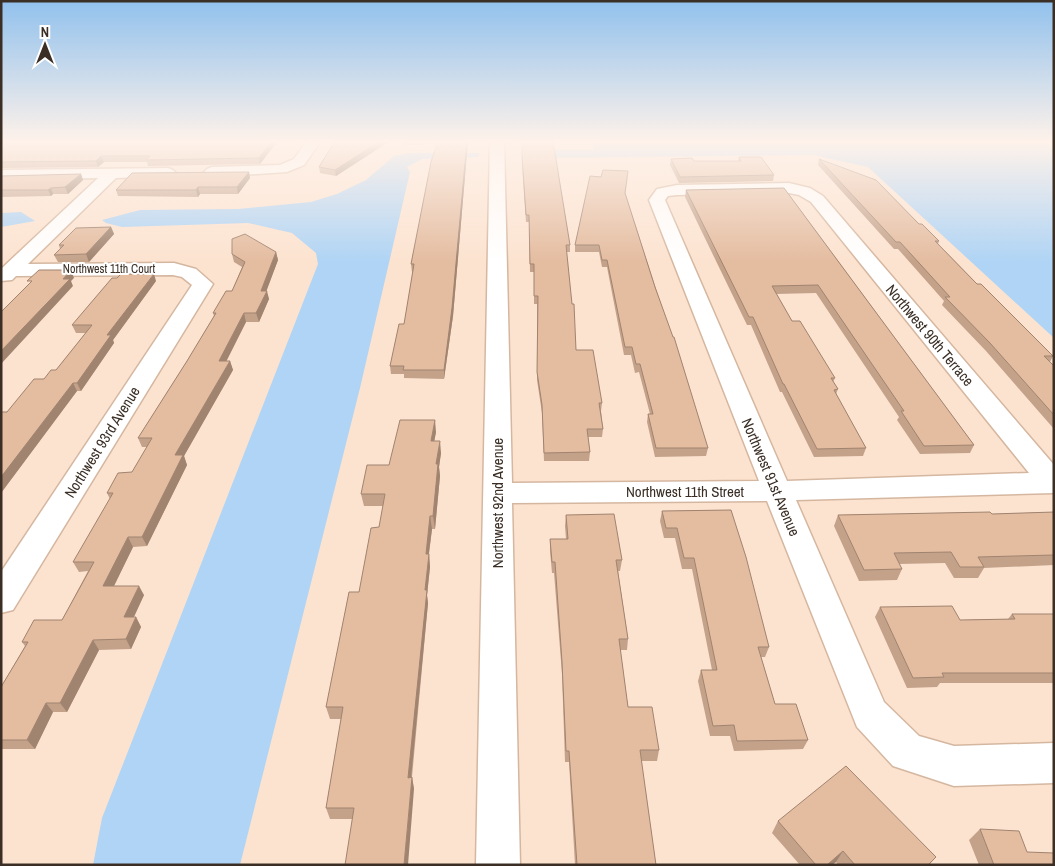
<svg xmlns="http://www.w3.org/2000/svg" width="1055" height="866" font-family="'Archivo Narrow',sans-serif">
  <style>
    .water { fill: #afd4f5 }
    .lines { fill: none; stroke-linecap: round; stroke-linejoin: round }
    .minor-casing { stroke: #d5b7a0; stroke-width: 3 }
    .minor { fill: #fff; fill-rule: evenodd }
    .wall { fill: #c4a28a }
    .shaded-wall { fill: #a08470 }
    .building { fill: #e4bca0; stroke: #a08470 }
    .labels { text-anchor: middle; dominant-baseline: central; stroke-width: 4; stroke-linejoin: round; paint-order: stroke }
    .far-street-label { font-size: 12px; fill: #3a2e25; stroke: #fff }
    .street-label { font-size: 15px; fill: #3a2e25; stroke: #fff }
  </style>
  <rect width="100%" height="100%" fill="#fce3d0"/>
  <g class="water">
    <polygon points="592,141 1045,143 1054,148 1054,338 868,167 813,155 525,158 535,150 594,150"/>
    <polygon points="409,153 479,153 478,157 422,159 407,167 410,172 360,388 240,865 93,865 102,818 318,264 316,253 292,233 248,223 122,227 106,223 102,220 140,210 238,209 311,202 337,194 366,180 394,156"/>
    <polygon points="21,212 35,221 1,227 1,213"/>
  </g>
  <g class="lines">
    <g class="minor-casing">
      <g id="minor">
        <polygon points="307,141 321,141 304,165 287,172 212,177 207,175 204,172 207,169 212,167 280,165 294,159"/>
        <path d="M490,141H504L512,483L759,481L649,200L657,189L677,185L789,183L810,188L823,196L1054,465V493L796,500L884,702L919,736L954,746L1054,743V783L954,786L893,766L857,727L767,501L512,503L520,865H476ZM789,193L799,195L811,202L1029,473L787,481L665,200L668,196L677,195Z"/>
        <polygon points="168,168 173,170 176,173 173,176 116,178 28,264 174,263 196,269 213,284 13,610 1,613 1,572 192,285 182,277 173,275 16,276 12,280 1,281 1,269 98,178 1,180 1,170"/>
      </g>
    </g>
    <use href="#minor" class="minor"/>
  </g>
  <g class="wall">
    <polygon points="1,141 291,141 277,142 260,164 148,166 147,162 104,162 98,167 1,168"/>
    <polygon points="335,141 390,141 336,176 320,173 319,167"/>
    <polygon points="404,141 468,141 453,316 444,379 404,378 404,374 391,374 390,366 404,324 413,272 412,272 411,264 437,144 404,145"/>
    <polygon points="522,141 570,245 570,252 566,252 576,350 602,403 601,411 603,429 602,437 588,437 590,452 589,461 544,461 542,413 537,380 537,304 534,304 534,272 530,272 529,222 526,222 522,162"/>
    <polygon points="739,157 774,175 773,181 679,183 670,165 671,159 694,161 738,161"/>
    <polygon points="819,159 919,224 939,241 938,244 977,284 1053,356 1050,362 1054,366 1054,429 986,351 942,305 944,301 898,249 894,249 818,165"/>
    <polygon points="249,172 250,178 238,194 200,194 198,197 118,196 116,190"/>
    <polygon points="81,174 83,180 68,194 53,194 51,196 1,197 1,176"/>
    <polygon points="784,188 974,445 970,453 920,454 897,420 899,417 816,293 776,294 792,321 835,378 833,382 838,389 836,394 866,448 863,456 814,457 782,392 780,392 751,325 747,325 685,197 686,190"/>
    <polygon points="625,194 708,448 706,456 655,457 647,422 648,414 650,414 639,372 635,373 631,355 624,355 607,267 602,267 599,252 575,252 575,245"/>
    <polygon points="111,227 114,234 89,262 58,262 54,255 60,249 59,245"/>
    <polygon points="276,252 278,260 266,291 269,299 259,322 246,322 226,361 230,361 233,370 184,456 187,465 147,546 133,547 114,586 144,595 134,617 136,617 141,627 131,649 99,650 67,712 53,712 35,749 1,749 1,687 25,646 22,642 62,620 88,571 79,572 73,562 110,499 107,493 132,472 147,447 142,447 138,438 187,361 214,316 213,313 232,291 242,267 234,262 232,254"/>
    <polygon points="156,281 113,340 114,343 81,391 77,391 1,493 1,412 7,412 44,379 56,370 86,333 76,333 72,325"/>
    <polygon points="436,432 434,441 441,453 439,467 440,476 435,529 432,529 429,554 430,567 427,595 428,603 412,777 414,789 352,819 330,819 326,808 341,719 330,719 326,707 359,592 379,527 383,506 364,506 361,494 389,465"/>
    <polygon points="731,510 769,647 765,657 761,657 775,704 808,740 803,749 734,751 730,736 710,736 698,681 701,670 712,670 692,569 682,569 675,538 664,538 660,521 662,511"/>
    <polygon points="1054,512 1054,565 984,568 978,578 954,578 945,563 899,564 902,569 897,580 859,581 834,526 838,515 992,514"/>
    <polygon points="566,515 622,560 620,571 618,571 628,639 627,650 620,650 628,707 659,750 657,761 641,761 656,865 575,865 569,762 565,762 562,674 554,573 552,573 550,551 550,539 566,539 565,526"/>
    <polygon points="880,607 960,620 1008,619 1012,614 1054,614 1054,683 940,683 937,687 907,688 875,617"/>
    <polygon points="778,821 936,857 929,865 838,865 836,862 832,865 800,865 772,833"/>
    <polygon points="980,829 1027,852 1054,865 979,865 969,840"/>
  </g>
  <g class="shaded-wall">
    <polygon points="272,141 277,142 260,164 259,158"/>
    <polygon points="380,141 390,141 336,176 335,170"/>
    <polygon points="467,141 468,141 453,316 444,379 444,370"/>
    <polygon points="101,156 104,162 98,167 96,161"/>
    <polygon points="249,172 250,178 238,194 237,187"/>
    <polygon points="81,174 83,180 68,194 65,187"/>
    <polygon points="198,187 200,194 198,197 196,190"/>
    <polygon points="51,188 53,194 51,196 48,190"/>
    <polygon points="111,227 114,234 89,262 86,254"/>
    <polygon points="276,252 278,260 265,295 267,291 269,299 259,322 256,313 261,291"/>
    <polygon points="71,270 74,278 71,281 73,286 1,364 1,351"/>
    <polygon points="154,274 156,281 113,340 114,343 81,391 77,383 107,335"/>
    <polygon points="244,313 246,322 222,370 219,361"/>
    <polygon points="230,361 233,370 184,456 187,465 147,546 142,537 175,455"/>
    <polygon points="73,383 77,391 1,493 1,477"/>
    <polygon points="435,420 436,432 432,453 431,441"/>
    <polygon points="440,441 441,453 439,467 440,476 435,529 433,516 436,464"/>
    <polygon points="430,516 432,529 427,567 426,554"/>
    <polygon points="128,537 133,547 109,596 103,586"/>
    <polygon points="429,554 430,567 427,595 428,603 410,789 408,778 425,590"/>
    <polygon points="139,586 144,595 129,627 124,617"/>
    <polygon points="136,617 141,627 131,649 126,639"/>
    <polygon points="93,640 99,650 67,712 60,703"/>
    <polygon points="46,703 53,712 35,749 27,740"/>
    <polygon points="412,777 414,789 408,865 404,865"/>
    <polygon points="843,851 836,862 832,865 827,865"/>
  </g>
  <g class="building">
    <polygon points="1,141 272,141 259,158 146,160 150,156 101,156 96,161 1,162"/>
    <polygon points="335,141 380,141 335,170 319,167"/>
    <polygon points="438,141 467,141 452,308 444,370 403,370 404,366 390,366 399,324 404,324 414,264 411,264 431,162"/>
    <polygon points="522,141 553,141 570,245 566,245 572,304 574,304 576,350 593,350 602,403 599,403 603,429 587,429 590,452 544,453 542,405 537,372 538,296 534,296 534,264 530,264 529,215 526,215 522,156"/>
    <polygon points="739,157 761,157 774,175 680,177 671,159 692,158 694,161 741,161"/>
    <polygon points="819,159 876,180 919,224 922,224 939,241 935,241 977,284 981,284 1053,356 1044,356 1054,366 1054,415 990,343 945,297 950,297 900,242 896,242"/>
    <polygon points="603,170 628,171 625,193 655,287 673,337 674,337 708,448 656,448 648,414 653,414 640,364 636,364 632,347 625,347 607,260 602,260 599,245 575,245 590,176 601,177"/>
    <polygon points="249,172 237,187 198,187 196,190 116,190 132,173"/>
    <polygon points="81,174 65,187 51,188 48,190 1,190 1,176"/>
    <polygon points="784,188 974,445 924,446 901,411 904,411 818,285 772,286 792,321 800,321 835,378 831,378 838,389 834,390 866,448 817,449 784,384 783,384 753,317 749,317 686,190"/>
    <polygon points="111,227 86,254 54,255 64,245 59,245 76,228"/>
    <polygon points="245,234 276,252 261,291 267,291 256,313 244,313 219,361 230,361 175,455 183,455 142,537 128,537 103,586 139,586 124,617 136,617 126,639 93,640 60,703 46,703 27,740 1,740 1,687 28,642 22,642 34,620 62,620 94,562 73,562 113,493 107,493 118,473 132,472 152,438 138,438 187,361 216,313 213,313 226,291 232,291 245,262 232,254 232,239"/>
    <polygon points="39,270 71,270 63,279 70,279 1,351 1,312 32,281 27,281"/>
    <polygon points="121,274 154,274 107,335 111,335 77,383 73,383 1,477 1,412 7,412 34,379 44,379 51,370 56,370 92,325 72,325 112,278 117,278"/>
    <polygon points="400,420 435,420 431,441 440,441 436,464 438,464 433,516 430,516 426,554 429,554 425,590 427,590 408,778 412,777 404,865 345,865 354,808 326,808 343,707 326,707 349,592 359,592 371,528 379,527 385,494 361,494 367,465 389,465"/>
    <polygon points="731,510 746,557 769,647 758,647 775,704 796,704 808,740 737,741 734,725 713,726 701,670 717,670 694,558 684,558 677,528 666,528 662,511"/>
    <polygon points="990,512 992,514 1054,512 1054,555 978,557 984,567 960,567 951,552 894,553 902,569 864,570 838,515"/>
    <polygon points="614,514 622,560 616,560 628,639 619,639 628,707 652,707 659,750 640,750 656,865 577,865 569,751 566,751 562,662 555,562 552,562 550,539 568,539 566,515"/>
    <polygon points="952,606 960,620 1015,619 1012,614 1054,614 1054,673 942,673 944,677 913,678 880,607"/>
    <polygon points="846,766 936,857 928,865 855,865 843,851 827,865 816,865 778,821"/>
    <polygon points="980,829 1019,831 1027,852 1054,853 1054,865 994,865"/>
  </g>
  <linearGradient id="sky" x2="0" y2="1"><stop stop-color="#91c1ed"/><stop offset="0.54" stop-color="#fef2ea"/><stop offset="1" stop-color="#fef2ea" stop-opacity="0"/></linearGradient>
  <rect width="1055" height="262" fill="url(#sky)"/>
  <g class="labels">
    <g class="far-street-label">
      <text x="109" y="269">Northwest 11th Court</text>
    </g>
    <g class="street-label">
      <text transform="translate(930 335) rotate(50)">Northwest 90th Terrace</text>
      <text transform="translate(102 442) rotate(-58)">Northwest 93rd Avenue</text>
      <text transform="translate(771 477) rotate(67)">Northwest 91st Avenue</text>
      <text x="685" y="491">Northwest 11th Street</text>
      <text transform="translate(497 503) rotate(-90)">Northwest 92nd Avenue</text>
    </g>
  </g>
  <rect width="1055" height="866" fill="none" stroke="#3a2e25" stroke-width="5"/>
  <g transform="translate(45 45)" stroke="#ffffff" stroke-width="4" paint-order="stroke">
  <path d="M0-4L9 19L0 12L-9 19Z" fill="#3a2e25"/>
  <text y="-8" font-size="14" font-weight="bold" text-anchor="middle" fill="#3a2e25">N</text>
  </g>
</svg>
